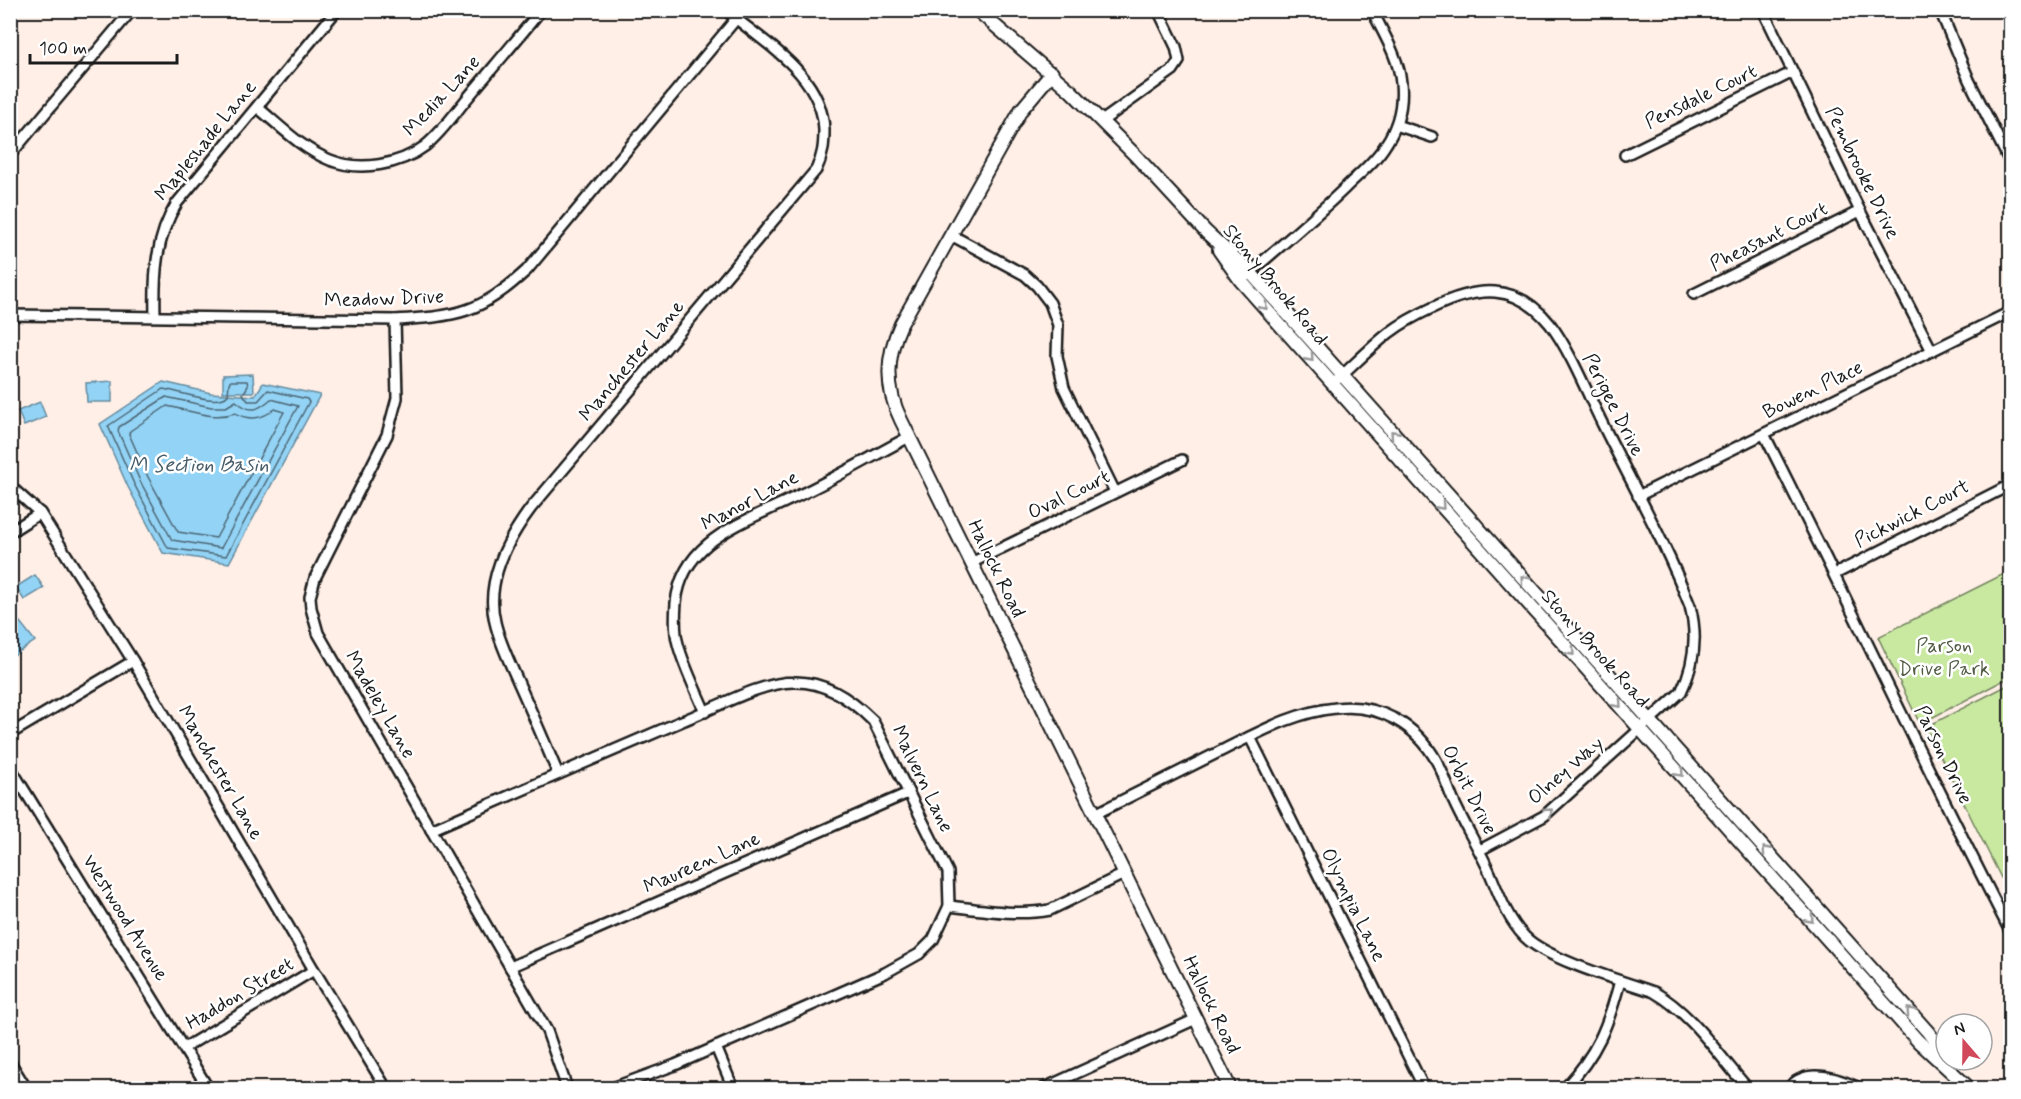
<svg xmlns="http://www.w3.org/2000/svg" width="2021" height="1099" font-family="Mynerve,sans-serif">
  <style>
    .green { fill: #c9e9a1; stroke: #72825e; stroke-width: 1.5 }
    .water { fill: #93d3f5; stroke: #638a9e; stroke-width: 1.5 }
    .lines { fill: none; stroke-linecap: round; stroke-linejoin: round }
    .shore { stroke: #4c6573; stroke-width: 1.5 }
    .street-casing { stroke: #1c1c1c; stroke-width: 14 }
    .secondary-casing { stroke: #1c1c1c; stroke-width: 16 }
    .street { stroke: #fff; stroke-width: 9 }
    .secondary { stroke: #fff; stroke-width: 12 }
    .oneway { stroke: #999 }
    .labels { text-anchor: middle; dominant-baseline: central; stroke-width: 5; stroke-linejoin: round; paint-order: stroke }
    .street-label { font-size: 20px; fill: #1c1c1c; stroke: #fff }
    .park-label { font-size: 20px; fill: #505a44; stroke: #fff }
    .water-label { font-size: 21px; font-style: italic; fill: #465c68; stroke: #fff }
  </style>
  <rect width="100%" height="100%" fill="#ffefe7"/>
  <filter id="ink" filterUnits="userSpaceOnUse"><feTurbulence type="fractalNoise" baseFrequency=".0167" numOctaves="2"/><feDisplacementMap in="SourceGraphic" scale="12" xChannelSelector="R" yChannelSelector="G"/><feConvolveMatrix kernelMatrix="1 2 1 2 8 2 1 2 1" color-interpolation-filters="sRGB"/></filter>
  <g filter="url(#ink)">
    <g class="green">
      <polygon points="2010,571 2010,677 1920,724 1878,637"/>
      <polygon points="2010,684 2010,896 1926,727"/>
    </g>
    <g class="water">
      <polygon points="253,374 254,392 223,392 223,375"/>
      <polygon points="112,381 112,402 87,402 86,383"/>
      <polygon points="163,382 211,393 255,396 263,383 320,395 229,563 163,553 128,487 100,424"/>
      <polygon points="40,402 46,417 24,426 18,411"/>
      <polygon points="35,575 44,588 24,600 16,587"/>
      <polygon points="20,622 35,641 11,657 11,628"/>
    </g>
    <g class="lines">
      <g class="shore">
        <path d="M231,381H247L248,386L243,394L248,401H258L268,390L307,399L309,402L226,556L168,548L134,484L108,426L163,389C178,391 218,407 228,395L229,383Z"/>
        <path d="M166,397L211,407H226L236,401C251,414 258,410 271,399L298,406L221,548L172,540L140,481L118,431L119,427Z"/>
        <path d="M167,406C189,410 213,421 235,413C250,421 262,419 275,409L284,412L216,538L178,532L148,477L129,434L130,431Z"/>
      </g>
      <g class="street-casing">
        <g id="street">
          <polyline points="1763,10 1860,211 1932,351"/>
          <polyline points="1940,10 1969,80 2010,162"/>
          <path d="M257,107C280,126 302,149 330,160C360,172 400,165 425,146C440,134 453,116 465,101C490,71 516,41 541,10"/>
          <polyline points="1102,121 1173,70 1179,61 1176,47 1158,10"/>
          <polyline points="1396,125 1432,137"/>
          <polyline points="10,155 132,10"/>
          <polyline points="1625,155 1793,72"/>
          <polyline points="951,235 1025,275 1037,286 1050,303 1058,325 1057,356 1064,388 1115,492"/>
          <path d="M1245,277C1279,247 1313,219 1345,188C1359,174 1376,161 1386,144C1398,126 1403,104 1401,83C1399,58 1383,33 1372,10"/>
          <polyline points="1694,294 1860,211"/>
          <path d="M10,315L395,320C458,316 479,314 527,270L736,19"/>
          <path d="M155,316C154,276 155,238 177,203L337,10"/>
          <polyline points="395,320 397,398 387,435 315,578 310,597 311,608 318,633 547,1031 567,1088"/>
          <path d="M1338,379C1355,364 1371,347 1389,333C1402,323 1417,315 1432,308C1477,286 1516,282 1550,324C1570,350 1588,395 1603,425C1632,484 1666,544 1690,606C1698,637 1695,664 1681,692L1544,816L1480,850"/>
          <path d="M1764,434C1848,599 1925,767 2010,931"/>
          <polyline points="10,486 40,513 133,661 314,970 386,1088"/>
          <polyline points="1638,496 2004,315"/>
          <polyline points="10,532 40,513"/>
          <polyline points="971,563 1182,460"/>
          <polyline points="1835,574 2006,487"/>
          <path d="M705,712C696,690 684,667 678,644C674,631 675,616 676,603C682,542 740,524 787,501C829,482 869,458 909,437"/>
          <polyline points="10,734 133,661"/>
          <polyline points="1250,737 1424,1088"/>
          <polyline points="10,767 208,1088"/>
          <path d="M558,774C546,745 533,715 520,686C511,665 500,644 495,622C485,581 507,540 531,508L816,170C823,156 824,145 824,130C822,73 763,43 726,10"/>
          <path d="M1095,814C1137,793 1179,772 1221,751C1258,733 1294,712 1336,708C1379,703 1417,725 1437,762C1444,774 1448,788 1453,800C1464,825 1479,848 1490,873C1499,895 1508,920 1525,937C1548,960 1622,981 1654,992C1691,1013 1717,1053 1744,1084"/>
          <path d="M431,830C515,793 598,757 682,721C713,709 761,682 794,682C825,681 852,700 873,721L948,872L949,906L933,940L919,954L885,973L675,1065L612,1088"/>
          <path d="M949,906C983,910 1017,916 1050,910L1124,874"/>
          <polyline points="510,967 908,793"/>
          <polyline points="716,1047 733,1088"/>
          <polyline points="184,1048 314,970"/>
          <polyline points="10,1062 26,1088"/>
          <polyline points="1044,1088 1196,1019"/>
          <path d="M1565,1088C1597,1054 1608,1026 1620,981"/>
          <path d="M1789,1088C1806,1067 1838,1078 1859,1088"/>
        </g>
      </g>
      <g class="secondary-casing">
        <g id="secondary">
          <polyline points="977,10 1071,91 1135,155 1206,232 1250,272 1928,1032 1946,1057"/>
          <path d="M1052,73L1021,110L901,324C886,356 885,388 901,420L1230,1088"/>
          <polyline points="1219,250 1241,281 1918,1041 1969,1088"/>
        </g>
      </g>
      <use href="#street" class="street"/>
      <use href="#secondary" class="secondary"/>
    </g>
    <defs><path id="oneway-chevron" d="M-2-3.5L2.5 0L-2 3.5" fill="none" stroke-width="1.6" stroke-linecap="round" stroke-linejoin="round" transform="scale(1.5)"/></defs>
    <g class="oneway">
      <use href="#oneway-chevron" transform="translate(1264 306) rotate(48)"/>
      <use href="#oneway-chevron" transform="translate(1310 358) rotate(48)"/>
      <use href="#oneway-chevron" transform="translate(1394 434) rotate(-132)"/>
      <use href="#oneway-chevron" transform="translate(1441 506) rotate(48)"/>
      <use href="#oneway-chevron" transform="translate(1524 579) rotate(-132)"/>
      <use href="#oneway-chevron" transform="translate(1571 652) rotate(48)"/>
      <use href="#oneway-chevron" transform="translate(1618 704) rotate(48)"/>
      <use href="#oneway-chevron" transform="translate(1680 773) rotate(48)"/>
      <use href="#oneway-chevron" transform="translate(1549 812) rotate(-41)"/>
      <use href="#oneway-chevron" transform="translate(1766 850) rotate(-132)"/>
      <use href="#oneway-chevron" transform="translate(1810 919) rotate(48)"/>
      <use href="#oneway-chevron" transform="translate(1910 1011) rotate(-132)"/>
    </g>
  </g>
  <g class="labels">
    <g class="street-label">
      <text transform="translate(442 96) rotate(-47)">Media Lane</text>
      <text transform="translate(1701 97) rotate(-26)">Pensdale Court</text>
      <text transform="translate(206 141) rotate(-51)">Mapleshade Lane</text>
      <text transform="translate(1862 173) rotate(64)">Pembrooke Drive</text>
      <text transform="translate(1769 237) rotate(-27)">Pheasant Court</text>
      <text transform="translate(1275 285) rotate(50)">Stony Brook Road</text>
      <text transform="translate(384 299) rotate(-2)">Meadow Drive</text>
      <text transform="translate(632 361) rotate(-50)">Manchester Lane</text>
      <text transform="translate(1813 390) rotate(-26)">Bowen Place</text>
      <text transform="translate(1613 405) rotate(63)">Perigee Drive</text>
      <text transform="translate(1069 495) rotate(-26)">Oval Court</text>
      <text transform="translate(750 501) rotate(-28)">Manor Lane</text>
      <text transform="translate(1912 514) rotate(-27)">Pickwick Court</text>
      <text transform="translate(996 569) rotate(64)">Hallock Road</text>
      <text transform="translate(1595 649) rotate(48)">Stony Brook Road</text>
      <text transform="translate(380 705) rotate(60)">Madeley Lane</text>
      <text transform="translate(1943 755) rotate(64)">Parson Drive</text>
      <text transform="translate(1566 771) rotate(-41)">Olney Way</text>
      <text transform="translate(220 773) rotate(60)">Manchester Lane</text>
      <text transform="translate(922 779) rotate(64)">Malvern Lane</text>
      <text transform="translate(1469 790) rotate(63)">Orbit Drive</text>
      <text transform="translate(702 863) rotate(-24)">Maureen Lane</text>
      <text transform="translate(1353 905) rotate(64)">Olympia Lane</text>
      <text transform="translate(125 918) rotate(58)">Westwood Avenue</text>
      <text transform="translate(240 994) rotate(-31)">Haddon Street</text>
      <text transform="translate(1211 1005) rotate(64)">Hallock Road</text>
    </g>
    <g class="park-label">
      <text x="1944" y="646">Parson<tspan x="1944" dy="23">Drive Park</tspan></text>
    </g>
    <g class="water-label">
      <text x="199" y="465">M Section Basin</text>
    </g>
  </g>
  <rect width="2021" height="1099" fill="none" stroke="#fff" stroke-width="36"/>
  <rect x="18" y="18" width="1985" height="1063" fill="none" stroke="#1c1c1c" stroke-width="2" filter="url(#ink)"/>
  <g transform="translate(1964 1042) rotate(340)"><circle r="28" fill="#ffffff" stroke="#a4a4a4" stroke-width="1.5"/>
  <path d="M0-4.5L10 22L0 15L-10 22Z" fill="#d1495b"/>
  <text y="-9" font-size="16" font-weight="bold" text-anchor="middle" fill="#1c1c1c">N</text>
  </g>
  <path d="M30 54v9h147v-9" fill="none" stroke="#1c1c1c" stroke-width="3"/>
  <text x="39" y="54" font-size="18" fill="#1c1c1c" stroke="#ffffff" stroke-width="4.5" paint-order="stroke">100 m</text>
</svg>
